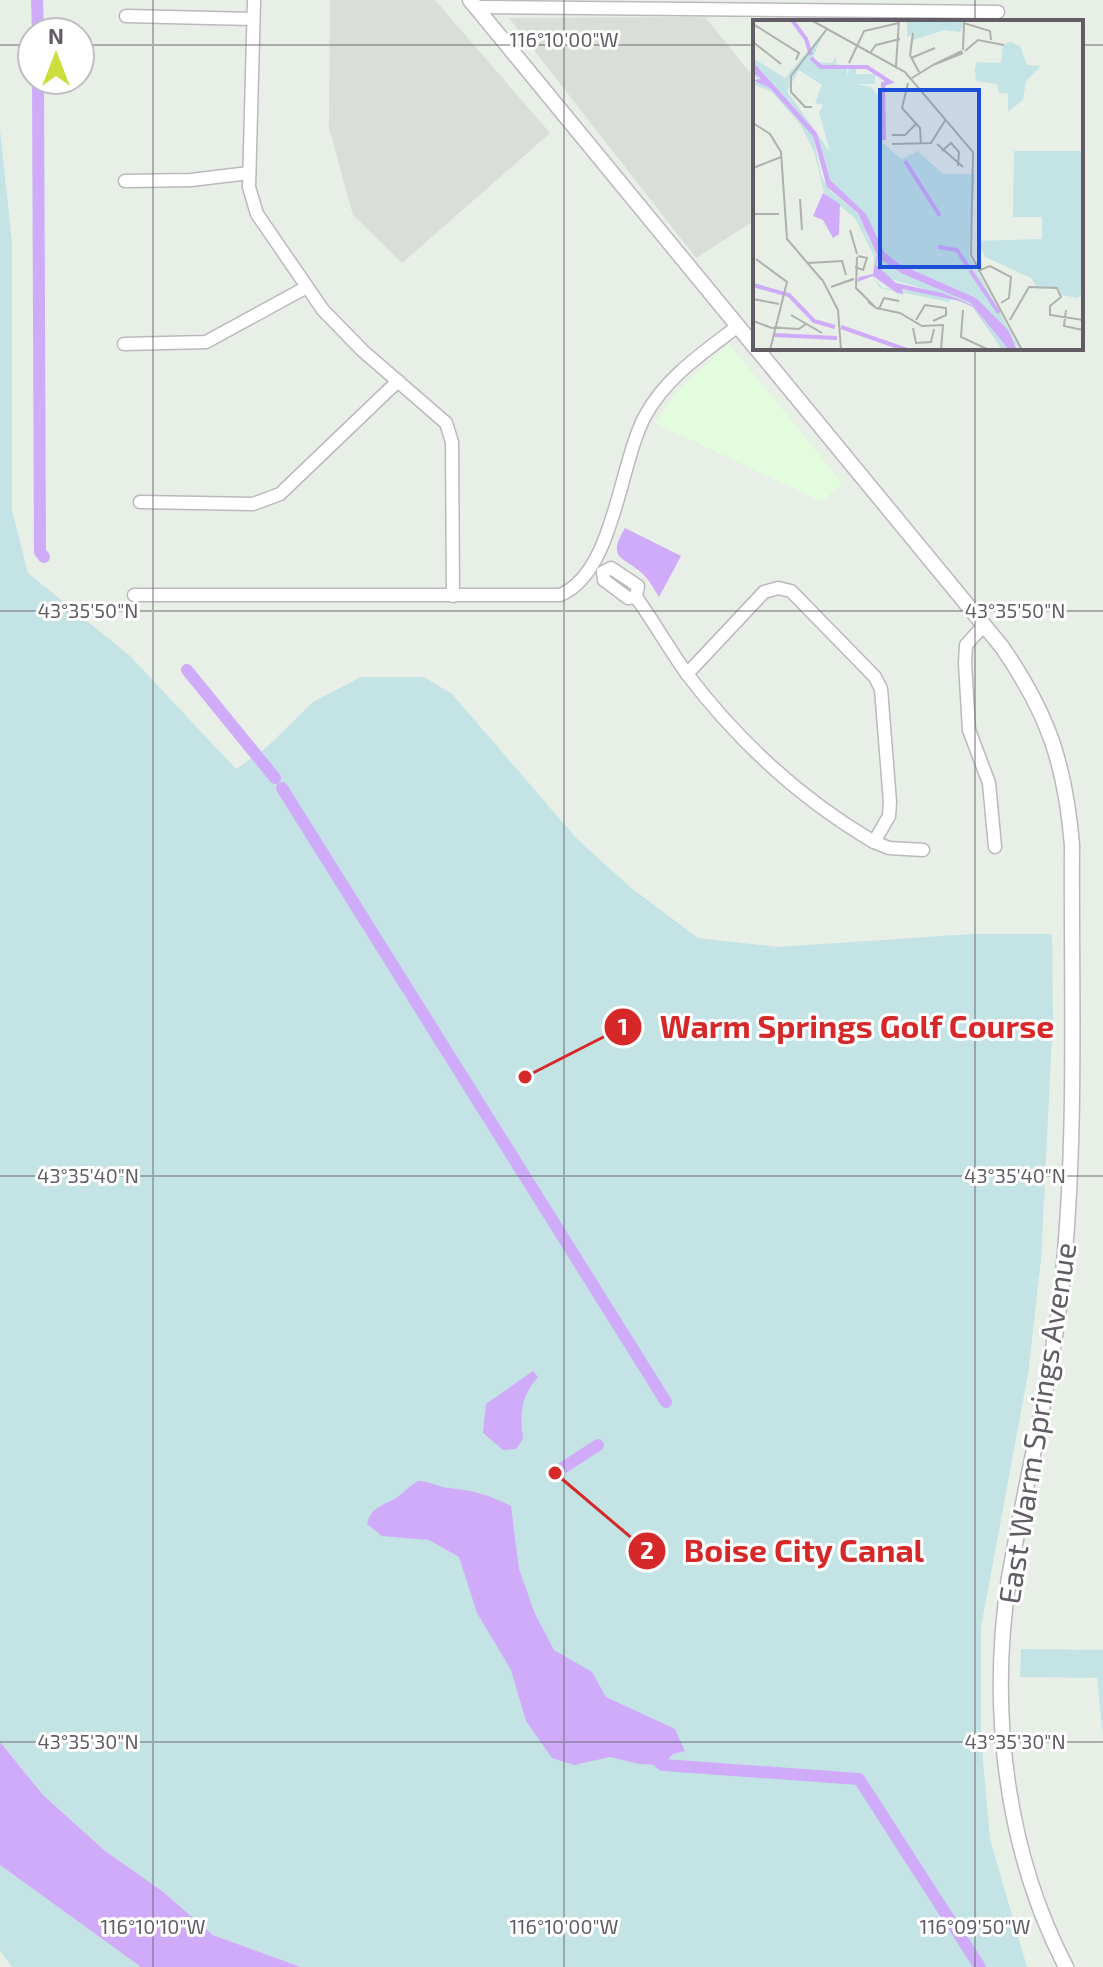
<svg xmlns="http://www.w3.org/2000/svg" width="1103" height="1967" font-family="'Exo 2',sans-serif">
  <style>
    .commercial { fill: #e4fcde }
    .industrial { fill: #d9ded8 }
    .green { fill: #c4e3e4 }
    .water { fill: #d0abf9 }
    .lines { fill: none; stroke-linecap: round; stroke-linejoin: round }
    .canal { stroke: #d0abf9; stroke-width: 12 }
    .minor-casing { stroke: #bcb8be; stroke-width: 15 }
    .tertiary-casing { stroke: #bcb8be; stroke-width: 17 }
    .minor { stroke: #fff; stroke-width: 12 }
    .tertiary { stroke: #fff; stroke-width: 14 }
    .ticks { fill: none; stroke: #625d65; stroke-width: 2; stroke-opacity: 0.45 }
    .labels { text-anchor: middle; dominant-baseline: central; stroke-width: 6; stroke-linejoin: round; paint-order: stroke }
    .street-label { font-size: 30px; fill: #625d65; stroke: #fff }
    .inset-river { fill: none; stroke: #d0abf9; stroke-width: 4 }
    .inset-road { fill: none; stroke: #aeb1ae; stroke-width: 2 }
    .view { fill: #1d4ed8; fill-opacity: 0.15; stroke: #1d4ed8; stroke-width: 4 }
    .inset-edge { fill: none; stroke: #625d65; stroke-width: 4 }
    .ticks-label { font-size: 20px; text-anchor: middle; fill: #625d65; stroke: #fff; stroke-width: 6; stroke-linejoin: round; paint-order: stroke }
    .leader { fill: none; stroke: #d62828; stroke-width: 3 }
    .callout-dot { fill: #d62828; stroke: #fff; stroke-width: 3 }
    .mark-label { font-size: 24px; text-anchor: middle; font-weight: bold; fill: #fff }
    .callout-label { font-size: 32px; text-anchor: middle; font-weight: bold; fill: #d62828; stroke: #fff; stroke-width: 6; stroke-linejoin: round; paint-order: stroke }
  </style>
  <rect width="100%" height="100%" fill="#e7efe6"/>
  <polygon class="commercial" points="729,344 842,483 822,502 655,423 681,387"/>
  <g class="industrial">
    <polygon points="330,0 435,0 550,133 402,263 353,215 329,128"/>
    <polygon points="705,17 755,79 755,220 696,258 509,18"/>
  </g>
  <g class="green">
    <polygon points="0,130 12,242 12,510 28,573 130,656 236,769 266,748 313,702 361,677 424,677 452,694 577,839 630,887 698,938 778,947 971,934 1052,934 1053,1017 1041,1260 1028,1374 981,1627 981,1738 990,1839 1027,1967 301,1967 213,1935 162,1891 104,1850 43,1795 0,1742"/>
    <polygon points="1021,1649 1103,1650 1103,1738 1097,1678 1020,1677"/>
    <polygon points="0,1865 141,1967 12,1967 0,1951"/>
  </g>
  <g class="water">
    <path d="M625,528L681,556L659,597C654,589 650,581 643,574C624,556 606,560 625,528Z"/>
    <path d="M533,1371L538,1377C520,1398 520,1412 523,1439L516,1449L503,1450L483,1433L486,1404Z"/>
    <path d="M418,1481C430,1481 438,1487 449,1488C472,1490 489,1495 511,1506L519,1569L535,1614L554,1650L592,1672L606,1697L675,1729L685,1751L673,1754L663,1765L639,1764L610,1757L574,1765L552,1758L526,1721L511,1670L477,1613L459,1557L429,1540L382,1536L367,1524C371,1507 382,1506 396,1498C404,1493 409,1486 418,1481Z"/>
    <polygon points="0,1742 43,1795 104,1850 162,1891 213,1935 301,1967 141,1967 0,1865"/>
  </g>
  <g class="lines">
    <g class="canal">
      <polyline points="37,0 38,32"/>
      <polyline points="38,80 40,552 44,557"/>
      <polyline points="187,670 275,778"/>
      <polyline points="282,788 666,1402"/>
      <polyline points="555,1473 598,1445"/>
      <polyline points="653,1757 663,1765 859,1779 980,1967"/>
    </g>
    <g class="minor-casing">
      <g id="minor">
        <polyline points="254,0 249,187 257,214 323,310 363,351 446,423 452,442 453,596"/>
        <polyline points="475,7 998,12"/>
        <polyline points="126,16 252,19"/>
        <polyline points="125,181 191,180 249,173"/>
        <polyline points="124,344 206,342 305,288"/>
        <polyline points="140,502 253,504 280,494 398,381"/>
        <path d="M134,595H560C614,573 619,465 645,416C666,377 704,352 738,326"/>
        <path d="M636,597L628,598L604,580L603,572L611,568L638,586L636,597C654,622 669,649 687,674C738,741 801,799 874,842L889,848L923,850"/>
        <polyline points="984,625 966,645 965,663 969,730 989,783 995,847"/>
        <polyline points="687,674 764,592 778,588 791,591 875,677 881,689 890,802 889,816 874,842"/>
      </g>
    </g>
    <g class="tertiary-casing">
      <g id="tertiary">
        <polyline points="470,0 755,347"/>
        <path d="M756,348L1002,647C1048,714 1065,763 1072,845C1071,988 1077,1132 1063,1274C1053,1376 1026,1477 1009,1578C989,1708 1005,1850 1066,1967"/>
      </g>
    </g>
    <use href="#minor" class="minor"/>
    <use href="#tertiary" class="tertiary"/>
  </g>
  <path class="ticks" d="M153,0V1967M564,0V1967M975,0V22M0,45H32M80,45H755M1081,45H1103M975,348V1967M0,611H1103M0,1176H1103M0,1742H1103"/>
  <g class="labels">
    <g class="street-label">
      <text transform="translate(1036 1423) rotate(-81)">East Warm Springs Avenue</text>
    </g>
  </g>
  <g transform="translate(753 20)">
    <rect width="330" height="330" fill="#e7efe6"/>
    <path d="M154,0H212V1L207,12L191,10L157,21L162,13L154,17ZM72,10L60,37L63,42L79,43L83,36V44L94,47V55L97,47L103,48V54H122V64H103L118,67L126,77L129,122L148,139L165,131L190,154H222L216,236L267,330L223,278L146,244L131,232L113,197L74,156L64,113L0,42V38L32,58ZM46,50L69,65L62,83L70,85L66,92L77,132L34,71ZM257,22L267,26L274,45L288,46L273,61L270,80L255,92V74L246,73L244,64L223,61L222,48L224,42L248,43L250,25ZM0,53L36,86L60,116L68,156L77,171L105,193L124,236L120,254L121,236L102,198L71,173L61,131L47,104L19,72L0,64L5,60ZM261,131H330V272L325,278L309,275L305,267L285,269L278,258L232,237L225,221H219L289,219V197H260ZM125,237L223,286L256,330H249L220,287L198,278L196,282L127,268L119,256L130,268L188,274L131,257L123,245Z" fill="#c4e3e4" fill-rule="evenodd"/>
    <path d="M0,42L64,113L77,160L113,194L131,232L146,244L223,278L255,310L264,330H256L218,283L148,253L125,237L123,245L143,263L189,273L208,280L220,286L252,330L220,287L207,281L149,269L150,274L144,273L120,256L104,262L106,257L120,254L124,235L105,193L74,167L60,116L17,68L0,60L8,59L0,53ZM70,173L87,184L86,214L80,218L70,200L60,196Z" fill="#d0abf9"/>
    <path class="inset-river" d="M39,0L53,19L58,35M58,38L68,47H114L137,62L130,64L131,120M152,141L187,196M185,227L204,230L216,248M217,250L246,293M0,265L36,275L61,301L82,307M88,307L154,330M21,315L84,318"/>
    <path class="inset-road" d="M58,0L152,52L220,132L218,235L269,330M0,4L46,33L43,40M160,13L157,35L166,52M0,22L28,44M210,30L211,3L237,11L238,20M209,31L180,45L210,33M212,31L225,20L251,25M117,33L123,25L147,19M158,38L182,28M96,43L111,11L146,3M143,46L146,0M159,58L180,45M155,63L149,88L167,108L168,124M171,71H217M59,87H52L38,72V56L74,9M0,103L17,114L28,132L34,219L69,260M139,115H152L163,104M139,124L178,123L193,99M184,124L210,147M189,131L198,123L206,132L205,146M0,148L28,137M47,179L49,210M0,194H26M97,210L104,234M104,237L103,268L123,288L115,282M3,239L34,262L17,330M55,243L89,241L93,255M102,247L110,250L114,238L105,236M225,251L237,246L258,257L256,278L248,283M69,259L85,290L88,330M100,259L78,267L101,259M0,279L26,284M123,288L147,293L169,306L190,305L188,330M126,289L131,278L146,281M210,290L208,317L236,330M313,290L311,306L330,310M38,295L69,313M163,300L172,285L193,288V295L180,301M257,300L276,267L304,268L308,277L297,286V295L330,300M0,301L19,308H29L21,307M29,308L46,309L53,304M160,308L163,323L178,322L181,309M0,329L77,330"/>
    <path class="view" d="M127,70H226V247H127Z"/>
    <rect width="330" height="330" class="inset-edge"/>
  </g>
  <g class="ticks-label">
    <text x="564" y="47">116°10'00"W</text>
    <text x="88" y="618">43°35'50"N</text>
    <text x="1015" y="618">43°35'50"N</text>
    <text x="88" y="1183">43°35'40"N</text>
    <text x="1015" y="1183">43°35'40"N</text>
    <text x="88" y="1749">43°35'30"N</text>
    <text x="1015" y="1749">43°35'30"N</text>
    <text x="153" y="1934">116°10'10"W</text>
    <text x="564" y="1934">116°10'00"W</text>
    <text x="975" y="1934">116°09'50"W</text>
  </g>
  <path class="leader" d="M525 1077L623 1027M555 1473L647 1551"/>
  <g class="callout-dot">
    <circle cx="525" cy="1077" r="8"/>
    <circle cx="555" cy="1473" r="8"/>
    <circle cx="623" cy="1027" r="20"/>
    <circle cx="647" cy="1551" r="20"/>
  </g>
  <g class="mark-label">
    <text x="623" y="1035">1</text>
    <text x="647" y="1559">2</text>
  </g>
  <g class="callout-label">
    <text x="857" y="1038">Warm Springs Golf Course</text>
    <text x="804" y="1562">Boise City Canal</text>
  </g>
  <g transform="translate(56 56)"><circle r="38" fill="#ffffff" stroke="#c0bec1" stroke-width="2"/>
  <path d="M0-6L14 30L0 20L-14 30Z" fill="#ccde3c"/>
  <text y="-12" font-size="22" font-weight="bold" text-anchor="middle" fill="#625d65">N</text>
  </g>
</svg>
